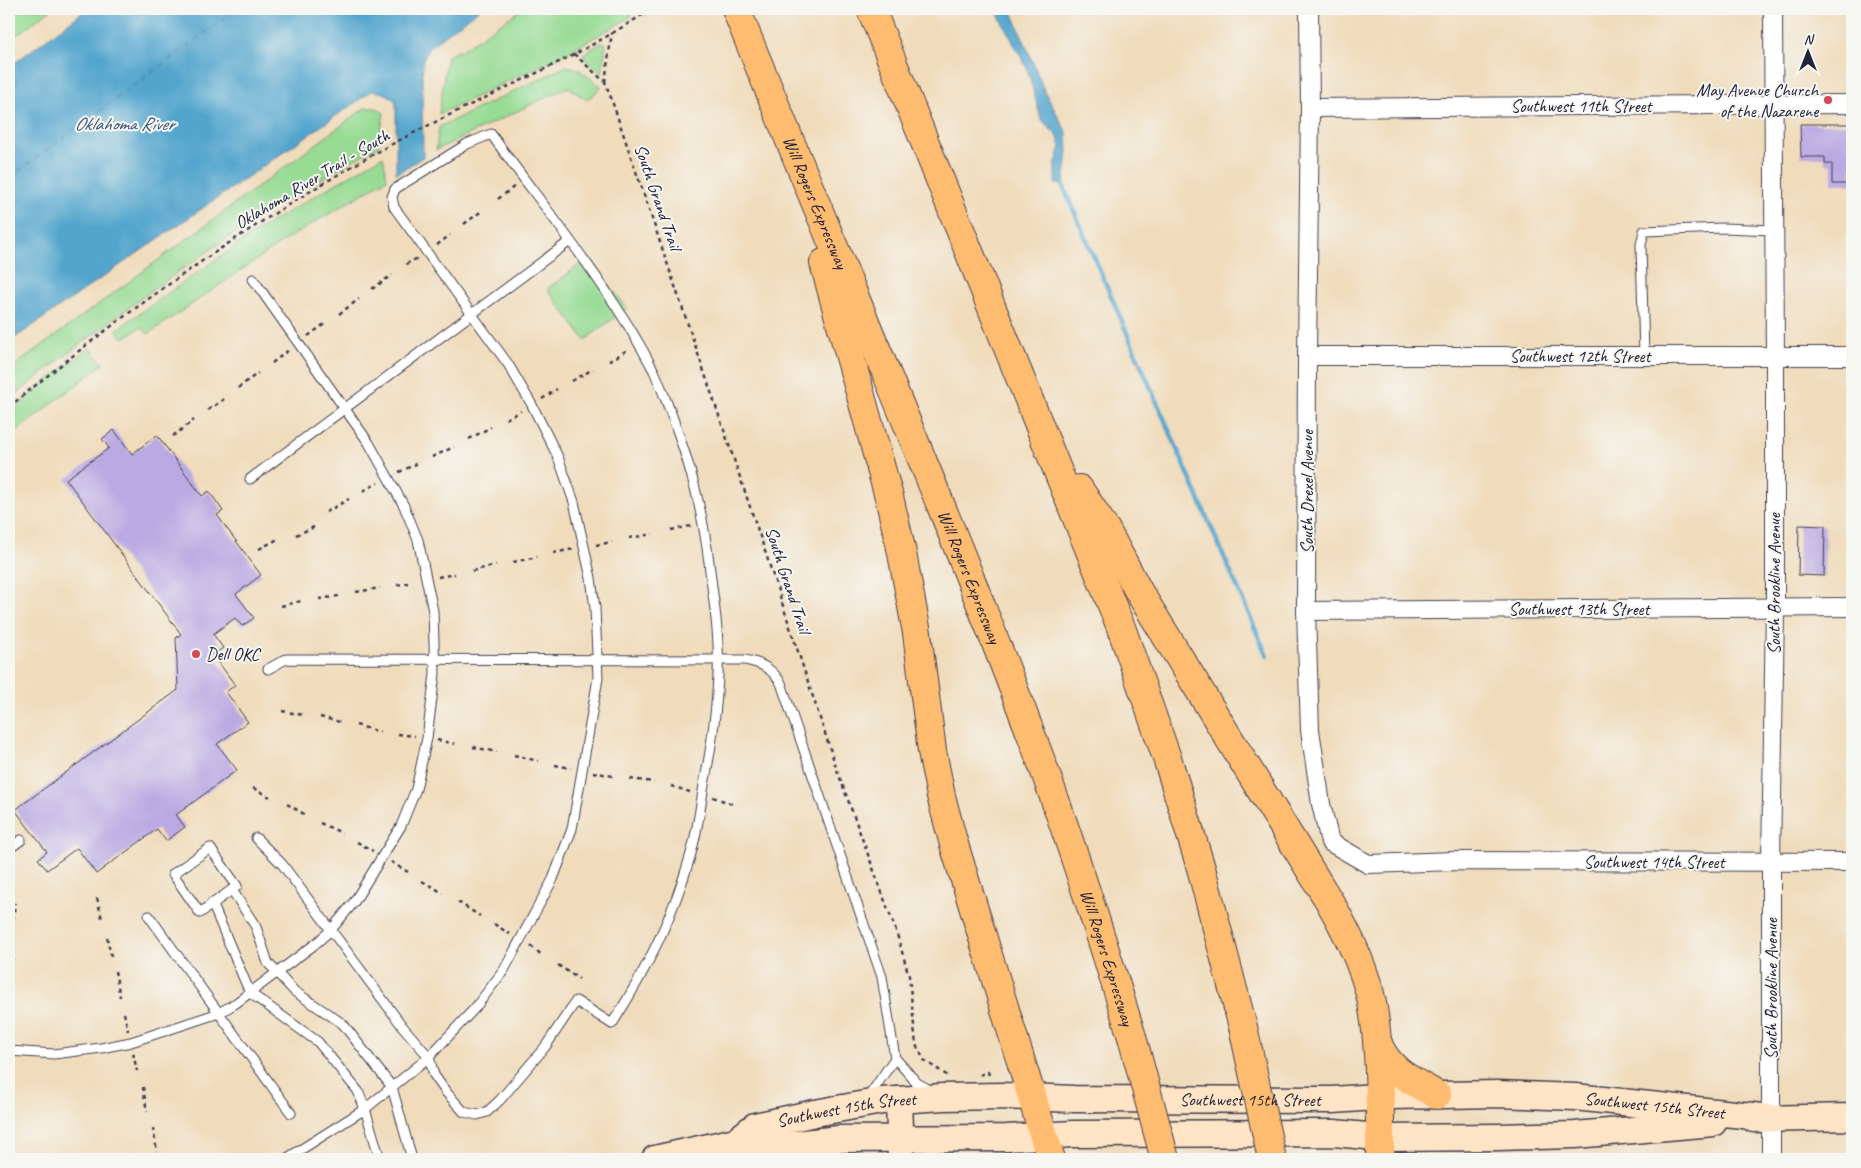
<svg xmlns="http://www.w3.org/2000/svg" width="1861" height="1168" font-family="Caveat,sans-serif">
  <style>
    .green { fill: #98dc94; stroke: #5d7f68 }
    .water { fill: #53a5cd; stroke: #3a6484 }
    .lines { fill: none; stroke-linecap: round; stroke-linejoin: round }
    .stream { stroke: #53a5cd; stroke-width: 4.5 }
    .ferry { stroke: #365675; stroke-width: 1; stroke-dasharray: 6 5; stroke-linecap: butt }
    .building { fill: #baa9e2 }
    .lane-casing { stroke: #413e4e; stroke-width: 11 }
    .street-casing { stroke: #413e4e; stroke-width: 20 }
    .secondary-casing { stroke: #413e4e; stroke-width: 29 }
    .highway-casing { stroke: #413e4e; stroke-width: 30 }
    .path { stroke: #413e4e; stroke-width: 2.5; stroke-dasharray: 4 4; stroke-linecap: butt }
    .lane { stroke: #fff; stroke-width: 9 }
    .street { stroke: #fff; stroke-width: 18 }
    .secondary { stroke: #ffe4c6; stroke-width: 26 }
    .highway { stroke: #febc70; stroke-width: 28 }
    .highway-bridge-casing { stroke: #413e4e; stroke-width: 30; stroke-linecap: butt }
    .highway-bridge { stroke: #febc70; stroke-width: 28 }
    .poi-dot { fill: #d1495b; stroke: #f6f6f2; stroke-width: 2 }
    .labels { text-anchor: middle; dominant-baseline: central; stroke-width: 4; stroke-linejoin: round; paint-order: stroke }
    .poi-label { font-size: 18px; fill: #22223b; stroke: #f6f6f2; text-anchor: end }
    .street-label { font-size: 18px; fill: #22223b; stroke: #f6f6f2 }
    .water-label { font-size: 19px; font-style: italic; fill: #365675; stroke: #f6f6f2 }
  </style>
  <rect width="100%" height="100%" fill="#f6f6f2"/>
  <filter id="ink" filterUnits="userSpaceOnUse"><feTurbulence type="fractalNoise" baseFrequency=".02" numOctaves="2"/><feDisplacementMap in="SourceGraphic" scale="10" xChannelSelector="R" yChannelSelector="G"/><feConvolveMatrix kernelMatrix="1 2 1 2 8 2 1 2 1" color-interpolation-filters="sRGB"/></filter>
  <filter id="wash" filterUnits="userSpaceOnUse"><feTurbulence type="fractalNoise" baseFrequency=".0096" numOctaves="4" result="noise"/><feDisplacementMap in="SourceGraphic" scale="20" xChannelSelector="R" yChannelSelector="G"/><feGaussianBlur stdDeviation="1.12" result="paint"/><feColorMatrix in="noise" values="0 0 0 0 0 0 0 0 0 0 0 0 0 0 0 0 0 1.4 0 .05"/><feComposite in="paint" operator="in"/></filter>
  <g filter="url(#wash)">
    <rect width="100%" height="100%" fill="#f0dcbb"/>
    <g class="green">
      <polygon points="9,9 51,9 9,41"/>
      <polygon points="522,9 629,9 631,17 563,55 439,114 447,56 463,49"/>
      <polygon points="603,42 606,44 602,74 586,60 583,54"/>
      <polygon points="567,66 578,69 602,87 587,100 568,87 436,150 439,127"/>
      <path d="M365,108H376L384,113L378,146C352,161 327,175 302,190C200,253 102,325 9,400V370Z"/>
      <polygon points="383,156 387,179 287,239 148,334 142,327 123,338 116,330 264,226"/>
      <polygon points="589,258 627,308 585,340 547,289"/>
      <polygon points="90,348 103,364 9,437 9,413 45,382"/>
    </g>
    <g class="water">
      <path d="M87,9H480L429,47L423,60L422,82L423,157L396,174V103C391,94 381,92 372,91L9,342V67Z"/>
      <polygon points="995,9 1011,9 1045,92 1067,133 1068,153 1064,185 1055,184 1055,165 1061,147 1058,137 1041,119 1027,68"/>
    </g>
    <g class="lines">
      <g class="stream">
        <polyline points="644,9 645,13"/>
        <polyline points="1061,181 1267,656"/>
      </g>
      <polyline class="ferry" points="9,178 237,9"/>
    </g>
    <g id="blocks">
      <g class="building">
        <polygon points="1800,124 1852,124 1852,184 1832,184 1832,164 1825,164 1825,157 1801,157"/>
        <polygon points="114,430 132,454 157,435 202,496 209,491 223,511 217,515 261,575 236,594 254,618 242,626 235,618 213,634 223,648 213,655 235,685 226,692 248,722 217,744 237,770 176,815 185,827 166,841 157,829 96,874 77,848 47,870 38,859 47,852 15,810 178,690 176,638 181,634 66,479 109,448 102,439"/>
        <polygon points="1799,525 1825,526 1824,576 1798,575"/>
      </g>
    </g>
  </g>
  <g filter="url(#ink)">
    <use href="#blocks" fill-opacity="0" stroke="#413e4e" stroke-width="1"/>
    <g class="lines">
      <g class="lane-casing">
        <g id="lane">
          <polyline points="1644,356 1641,245 1644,231 1723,228 1774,230"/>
          <polyline points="250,479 570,241"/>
          <path d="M268,669L286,659L745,660C762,663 772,669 781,683L882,977L895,1058"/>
          <path d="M256,838L282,864L403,1027L429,1057L434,1075L446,1092L464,1112L477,1115L487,1112L500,1100L545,1047L576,1001L612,1024C645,973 673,916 690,857C697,834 700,809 704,785C713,739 720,692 718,645C717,617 712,590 709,562C702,509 691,467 672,416C666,401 661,386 654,371C610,286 547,212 491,134L467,144L395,189L392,197L394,207L508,364L532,405L558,457L574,502L591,578L595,608L598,678L572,829L553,879L504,970L475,1008L429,1057L365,1109L286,1159"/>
          <polygon points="210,848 237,886 200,913 173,874"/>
          <polyline points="9,849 21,840"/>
          <polyline points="232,890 256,927 268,963 294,991 343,1024 392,1087 412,1159"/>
          <polyline points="212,903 250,993 318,1042 358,1091 365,1109 380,1159"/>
          <polyline points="149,916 291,1113"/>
          <polyline points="9,1051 54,1054 101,1048 131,1042 219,1013 236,1003 314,945 331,930 354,902 401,826 416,789 427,738 435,674 433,611 418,540 404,506 369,443 253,279"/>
          <polyline points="867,1099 895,1058 917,1083 930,1090"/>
        </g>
      </g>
      <g class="street-casing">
        <g id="street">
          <polyline points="1309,9 1310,108 1307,356 1306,611 1310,730 1321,804 1330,842 1368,864 1455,861 1852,862"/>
          <polyline points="1310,108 1852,104"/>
          <polyline points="1307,356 1852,356"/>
          <polyline points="1306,611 1852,607"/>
          <polyline points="1771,1159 1771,862 1775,607 1775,356 1773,9"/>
        </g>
      </g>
      <g class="secondary-casing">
        <g id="secondary">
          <polyline points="899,1100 901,1159"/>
          <polyline points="1754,1119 1852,1117"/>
          <polyline points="736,1141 760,1148 839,1139 1007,1138 1073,1134 1334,1133 1388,1138 1498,1137 1575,1135 1713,1123"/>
          <path id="s1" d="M655,1159L736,1141L755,1126L815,1113L882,1101L943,1097L1002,1096L1074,1099L1333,1100L1390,1096L1497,1094L1575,1097L1771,1118"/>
        </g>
      </g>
      <g class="highway-casing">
        <g id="highway">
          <path id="s2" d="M736,9C836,257 944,502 1038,753C1073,847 1103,942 1132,1037"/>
          <polyline points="871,9 1122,630 1169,764 1201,868 1243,1027"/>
          <polyline points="824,263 889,497 901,548 917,633 932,751 941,796 953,841 1051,1159"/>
          <path d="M1079,489L1106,530L1139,592L1331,904C1348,934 1365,968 1372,1003C1381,1051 1380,1110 1380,1159"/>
          <path d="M1377,1041C1387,1070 1412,1081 1437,1095"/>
        </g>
      </g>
      <g class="path">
        <polyline points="574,54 605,82 610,95 763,545 837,770 896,931 909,976 916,1045 924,1060 948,1076"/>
        <polyline points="605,82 612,32"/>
        <polyline points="498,199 515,186"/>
        <polyline points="464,224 483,210"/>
        <polyline points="437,245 450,235"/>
        <polyline points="406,264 418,258"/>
        <polyline points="372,289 392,275"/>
        <polyline points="339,314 359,299"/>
        <polyline points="308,336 326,323"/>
        <polyline points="609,361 629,349"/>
        <polyline points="272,363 290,349"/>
        <polyline points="572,381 593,369"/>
        <polyline points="238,388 258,373"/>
        <polyline points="542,399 557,389"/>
        <path d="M9,407C120,315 239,231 365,159C432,121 504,90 573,55C600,41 626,25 652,9"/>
        <polyline points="208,410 224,399"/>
        <polyline points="506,419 521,411"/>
        <polyline points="173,436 194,420"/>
        <polyline points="469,439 491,427"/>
        <polyline points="432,457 454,447"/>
        <polyline points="399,472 416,464"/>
        <polyline points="363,491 378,483"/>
        <polyline points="326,512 349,499"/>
        <polyline points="671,530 691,526"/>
        <polyline points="296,535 314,527"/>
        <polyline points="629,538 653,534"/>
        <polyline points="596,545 612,542"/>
        <polyline points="259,549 278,539"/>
        <polyline points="553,553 574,549"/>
        <polyline points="513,562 537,557"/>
        <polyline points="472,571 496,565"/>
        <polyline points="438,577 455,574"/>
        <polyline points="397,585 408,583"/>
        <polyline points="356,592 380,588"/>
        <polyline points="319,599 339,596"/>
        <polyline points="281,606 301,601"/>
        <polyline points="282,711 303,715"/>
        <polyline points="320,717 340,722"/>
        <polyline points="356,725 380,732"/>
        <polyline points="398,734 415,736"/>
        <polyline points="437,740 455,744"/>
        <polyline points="473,747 497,752"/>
        <polyline points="514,755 538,761"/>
        <polyline points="555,765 571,768"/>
        <polyline points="593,772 613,776"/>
        <polyline points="630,779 654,782"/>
        <polyline points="671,786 690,792"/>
        <polyline points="253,788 270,797"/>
        <polyline points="713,797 735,805"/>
        <polyline points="287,804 304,814"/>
        <polyline points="320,823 342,833"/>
        <polyline points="357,842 373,851"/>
        <polyline points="391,862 408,872"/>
        <polyline points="422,881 443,893"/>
        <polyline points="97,898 102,919"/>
        <polyline points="458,902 480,916"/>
        <polyline points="13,920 15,903"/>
        <polyline points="494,924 510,934"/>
        <polyline points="107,937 111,956"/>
        <polyline points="531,946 543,956"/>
        <polyline points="12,961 14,949 12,941"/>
        <polyline points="558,965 579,979"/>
        <polyline points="115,971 120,997"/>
        <polyline points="9,984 10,978"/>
        <polyline points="124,1013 128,1031"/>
        <polyline points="133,1053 137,1071"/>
        <polyline points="980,1075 988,1072 989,1075"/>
        <polyline points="143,1087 147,1112"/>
        <polyline points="153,1128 157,1152"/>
      </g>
      <use href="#lane" class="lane"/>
      <use href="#street" class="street"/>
      <use href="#secondary" class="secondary"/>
      <use href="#highway" class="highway"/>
      <g class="highway-bridge-casing">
        <g id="highway-bridge">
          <polyline points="1243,1027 1272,1159"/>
          <polyline points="1132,1037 1165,1159"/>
        </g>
      </g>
      <use href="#highway-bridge" class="highway-bridge"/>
    </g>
  </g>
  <g class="poi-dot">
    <circle cx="1828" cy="100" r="5"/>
    <circle cx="196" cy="654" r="5"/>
  </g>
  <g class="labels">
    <g class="poi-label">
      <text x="1818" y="90">May Avenue Church<tspan x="1818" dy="21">of the Nazarene</tspan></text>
      <text x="206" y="654" text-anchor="start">Dell OKC</text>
    </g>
    <g class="street-label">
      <text x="1581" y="106">Southwest 11th Street</text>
      <text transform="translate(312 179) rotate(-31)">Oklahoma River Trail - South</text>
      <text transform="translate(658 197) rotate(71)">South Grand Trail</text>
      <text stroke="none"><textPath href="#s2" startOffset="209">Will Rogers Expressway</textPath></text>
      <text x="1580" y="356">Southwest 12th Street</text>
      <text transform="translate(1307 492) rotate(-90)">South Drexel Avenue</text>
      <text stroke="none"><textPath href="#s2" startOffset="614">Will Rogers Expressway</textPath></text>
      <text transform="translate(788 580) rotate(72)">South Grand Trail</text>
      <text transform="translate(1774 584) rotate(-90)">South Brookline Avenue</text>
      <text x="1579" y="609">Southwest 13th Street</text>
      <text x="1654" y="862">Southwest 14th Street</text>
      <text stroke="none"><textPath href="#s2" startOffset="1019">Will Rogers Expressway</textPath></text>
      <text transform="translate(1771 989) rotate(-90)">South Brookline Avenue</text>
      <text stroke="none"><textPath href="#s1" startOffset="605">Southwest 15th Street</textPath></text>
      <text stroke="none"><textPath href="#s1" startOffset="1010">Southwest 15th Street</textPath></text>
      <text stroke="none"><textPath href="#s1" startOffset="200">Southwest 15th Street</textPath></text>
    </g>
    <g class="water-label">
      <text x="124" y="124">Oklahoma River</text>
    </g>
  </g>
  <rect width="1861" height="1168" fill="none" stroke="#f6f6f2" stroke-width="30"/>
  <g transform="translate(1808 52)" stroke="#f6f6f2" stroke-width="4" paint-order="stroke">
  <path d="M0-4L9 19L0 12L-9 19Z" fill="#22223b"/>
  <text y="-8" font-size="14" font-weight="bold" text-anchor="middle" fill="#22223b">N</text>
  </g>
</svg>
